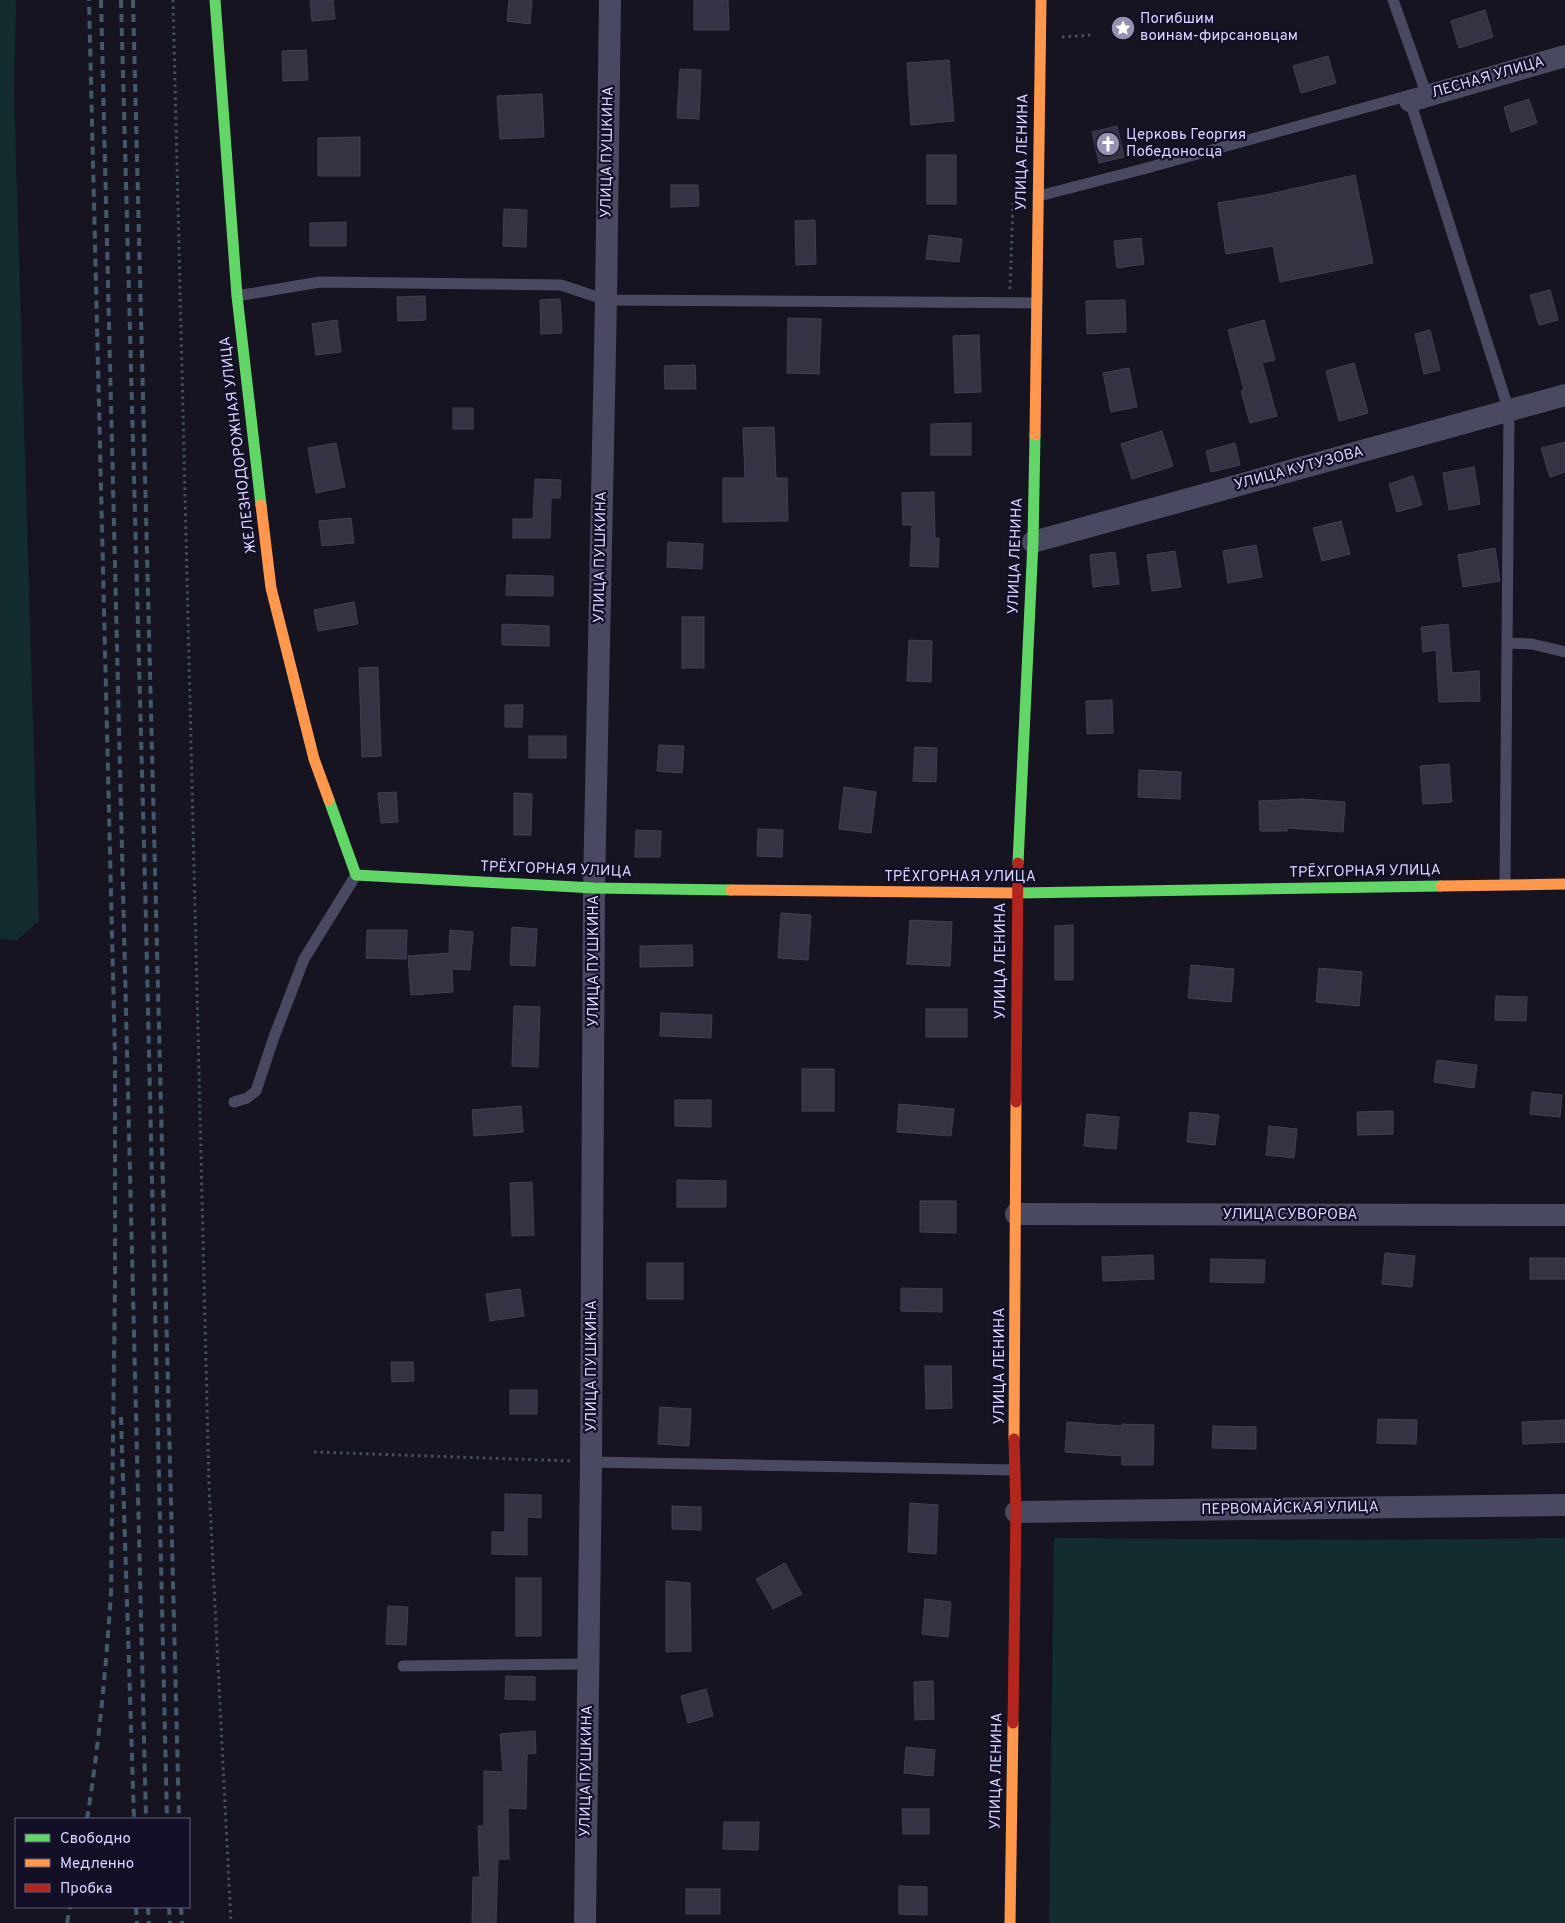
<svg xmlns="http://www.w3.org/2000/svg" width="1565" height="1923" font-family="Overpass,sans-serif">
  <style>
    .green { fill: #132c2d }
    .building { fill: #343243; stroke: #433f54 }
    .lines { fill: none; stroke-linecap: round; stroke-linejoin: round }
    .path { stroke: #44505f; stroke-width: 3; stroke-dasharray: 2.5 4; stroke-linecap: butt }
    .lane { stroke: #4a4962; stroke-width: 11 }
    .street { stroke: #4a4962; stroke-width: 22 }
    .fast { stroke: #63d668; stroke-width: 11 }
    .slow { stroke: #ff974d; stroke-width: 11 }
    .jam { stroke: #b3261e; stroke-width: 11 }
    .rail { stroke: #43596b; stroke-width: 4; stroke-dasharray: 8 6; stroke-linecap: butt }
    .labels { text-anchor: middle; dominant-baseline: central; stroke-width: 4.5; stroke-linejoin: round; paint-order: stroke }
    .poi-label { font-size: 15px; fill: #d9d4ff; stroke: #130f26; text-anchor: start }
    .street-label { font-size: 15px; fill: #d9d4ff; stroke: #130f26 }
  </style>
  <rect width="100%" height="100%" fill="#161421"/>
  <g class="green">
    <polygon points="0,0 16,0 14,92 39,921 17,940 0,939"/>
    <polygon points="1054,1538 1361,1540 1565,1538 1565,1923 1049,1923"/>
  </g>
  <g class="building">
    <polygon points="310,0 333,0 335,19 312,21"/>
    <polygon points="509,0 532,0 530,24 507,21"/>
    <polygon points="694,0 728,0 729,30 694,30"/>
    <polygon points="1485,10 1493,37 1459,48 1451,21"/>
    <polygon points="306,50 308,80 283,81 282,51"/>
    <polygon points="1328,56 1336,83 1301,93 1293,66"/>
    <polygon points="949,60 954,121 911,125 907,63"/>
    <polygon points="680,69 701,70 699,119 677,118"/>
    <polygon points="542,94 544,137 500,139 497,96"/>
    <polygon points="1529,99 1537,123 1511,132 1504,107"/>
    <polygon points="1117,126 1124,157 1099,163 1092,132"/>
    <polygon points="360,137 360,176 318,176 318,138"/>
    <rect x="927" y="155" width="29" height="49"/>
    <polygon points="1355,175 1373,263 1280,282 1273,246 1226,254 1218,203 1265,195"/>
    <polygon points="671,185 698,185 699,206 671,207"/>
    <polygon points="504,209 527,210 526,247 503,246"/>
    <polygon points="815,220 816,264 796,265 795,221"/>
    <polygon points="346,222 346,246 310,246 310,223"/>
    <polygon points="929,235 962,239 959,262 926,259"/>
    <polygon points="1141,238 1144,264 1117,268 1114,241"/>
    <polygon points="1550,290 1558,320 1539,325 1530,295"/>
    <polygon points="425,296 426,320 398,321 397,297"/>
    <polygon points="560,299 562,333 541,334 540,300"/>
    <polygon points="1125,300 1126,332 1087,334 1086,301"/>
    <polygon points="788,318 821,319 819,374 787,373"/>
    <polygon points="337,320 341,352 316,355 312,324"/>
    <polygon points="1264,320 1275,360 1262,363 1277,416 1250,423 1241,391 1244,390 1228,330"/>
    <polygon points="1430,330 1440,370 1424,374 1415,334"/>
    <polygon points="979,335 981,392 955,393 953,336"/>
    <polygon points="1354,363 1368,413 1339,421 1326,371"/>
    <polygon points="695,365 696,389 665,389 664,366"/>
    <polygon points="1129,368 1137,407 1111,412 1103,373"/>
    <rect x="453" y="408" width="20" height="21"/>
    <polygon points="971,423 971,455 931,455 931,424"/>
    <polygon points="774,427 776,478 787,478 788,521 723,522 723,478 745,478 743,428"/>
    <polygon points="1162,431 1173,466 1132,479 1121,444"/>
    <polygon points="1565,442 1565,472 1550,477 1541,448"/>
    <polygon points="336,443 345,487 316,493 308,448"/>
    <polygon points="1235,443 1240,465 1211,472 1206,451"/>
    <polygon points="1474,467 1480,504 1449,510 1443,473"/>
    <polygon points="1413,476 1422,505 1397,512 1389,484"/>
    <polygon points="535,479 561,480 560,498 551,498 550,538 513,538 513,519 533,519"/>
    <polygon points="934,492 935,538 939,538 938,567 910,566 912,525 903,525 902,493"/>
    <polygon points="351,518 354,543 322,546 319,521"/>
    <polygon points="1341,521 1350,554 1322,561 1313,528"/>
    <polygon points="668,542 703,544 702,569 667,567"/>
    <polygon points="1256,545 1262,577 1228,583 1223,551"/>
    <polygon points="1495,548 1500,581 1463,587 1458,555"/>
    <polygon points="1175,551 1181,587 1152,591 1147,555"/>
    <polygon points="1115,552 1119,584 1093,587 1090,555"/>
    <polygon points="507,575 553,576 553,596 506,595"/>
    <polygon points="354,602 358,624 318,631 314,610"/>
    <rect x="682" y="617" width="22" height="51"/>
    <polygon points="502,624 549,626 549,646 502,645"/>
    <polygon points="1448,624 1452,673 1479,671 1480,701 1439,702 1436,650 1423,652 1421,627"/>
    <polygon points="909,640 932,641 931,682 907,681"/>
    <polygon points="378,667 381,756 362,757 359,668"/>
    <polygon points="1112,700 1113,733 1087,734 1086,701"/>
    <polygon points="505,705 523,705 522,727 505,727"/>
    <rect x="529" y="736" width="37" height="22"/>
    <polygon points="659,745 684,746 682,773 657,771"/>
    <polygon points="915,747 937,748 936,782 913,781"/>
    <polygon points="1449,764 1452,802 1423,804 1420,766"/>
    <polygon points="1139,770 1181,772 1180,799 1138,797"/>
    <polygon points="844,787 876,792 871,833 839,829"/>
    <polygon points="396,792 398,822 381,823 378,793"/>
    <polygon points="514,793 532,794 531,835 514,835"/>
    <polygon points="1303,799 1345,802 1343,832 1287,828 1287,831 1260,831 1259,801"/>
    <polygon points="758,829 783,830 782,857 757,856"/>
    <polygon points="636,830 661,831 660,857 635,857"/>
    <polygon points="781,913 811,915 808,960 778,958"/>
    <polygon points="910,920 952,922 950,966 907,964"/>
    <polygon points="1073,925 1073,980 1055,980 1055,926"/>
    <polygon points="512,927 537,929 535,966 510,965"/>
    <polygon points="367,930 407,930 406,959 366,958"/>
    <polygon points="450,930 473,932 470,970 452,969 453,992 411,995 408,956 449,953"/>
    <polygon points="692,945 693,966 640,967 640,946"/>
    <polygon points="1191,965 1234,969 1231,1002 1188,998"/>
    <polygon points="1319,968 1362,972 1359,1006 1316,1002"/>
    <polygon points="1496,996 1527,997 1526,1021 1495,1020"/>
    <polygon points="514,1006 540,1007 538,1067 512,1066"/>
    <rect x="926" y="1009" width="41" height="28"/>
    <polygon points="661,1013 712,1015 711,1038 660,1036"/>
    <polygon points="1437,1060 1477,1065 1474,1088 1434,1082"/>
    <rect x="802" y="1069" width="32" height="42"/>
    <polygon points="1532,1092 1562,1095 1560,1117 1530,1114"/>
    <polygon points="675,1100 711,1100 711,1127 675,1126"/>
    <polygon points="899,1104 954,1109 951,1136 897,1132"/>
    <polygon points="521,1106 523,1132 474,1136 472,1110"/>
    <polygon points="1393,1111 1393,1134 1358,1135 1357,1112"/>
    <polygon points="1190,1112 1219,1115 1215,1145 1187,1142"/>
    <polygon points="1087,1114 1119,1117 1116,1149 1084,1146"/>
    <polygon points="1269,1126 1297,1129 1294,1158 1266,1155"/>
    <polygon points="677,1180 726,1181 726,1207 677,1207"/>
    <polygon points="532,1182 534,1235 512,1236 510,1183"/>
    <polygon points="920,1201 956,1201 956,1233 920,1232"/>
    <polygon points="1385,1253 1415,1256 1412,1287 1382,1284"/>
    <polygon points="1153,1255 1154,1279 1103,1281 1102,1257"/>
    <rect x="1530" y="1258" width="35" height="21"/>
    <polygon points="1211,1259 1265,1260 1264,1283 1210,1282"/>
    <rect x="647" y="1263" width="36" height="36"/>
    <polygon points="901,1288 942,1289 942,1312 901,1311"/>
    <polygon points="520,1289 524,1316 490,1321 486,1294"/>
    <polygon points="391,1362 413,1362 414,1381 392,1382"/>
    <polygon points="925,1366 951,1366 952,1408 926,1409"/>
    <rect x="510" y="1390" width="27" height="24"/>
    <polygon points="660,1407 691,1409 689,1446 658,1444"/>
    <polygon points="1378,1419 1417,1420 1416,1444 1377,1443"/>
    <polygon points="1565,1420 1565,1442 1523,1444 1522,1422"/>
    <polygon points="1067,1422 1122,1426 1122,1424 1154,1425 1153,1465 1122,1465 1122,1456 1065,1452"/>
    <polygon points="1213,1426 1256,1427 1256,1449 1212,1448"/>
    <polygon points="505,1494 541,1495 541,1518 527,1517 527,1555 492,1554 492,1532 505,1532"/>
    <polygon points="910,1503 938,1505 936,1554 908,1552"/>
    <polygon points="672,1506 701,1507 701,1530 672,1529"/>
    <polygon points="785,1563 802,1594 773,1609 756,1579"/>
    <rect x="516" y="1578" width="25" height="58"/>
    <polygon points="666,1581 690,1583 691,1651 666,1652"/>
    <polygon points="925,1599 951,1602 948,1637 922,1634"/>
    <polygon points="388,1606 408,1607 406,1645 386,1644"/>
    <polygon points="506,1676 535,1677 535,1700 505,1699"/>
    <polygon points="933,1681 934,1719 915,1720 914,1682"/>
    <polygon points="706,1689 713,1716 688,1723 681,1696"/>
    <polygon points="535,1731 536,1753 527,1754 526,1809 508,1808 509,1859 498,1859 496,1923 472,1923 473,1877 480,1877 478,1826 484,1826 484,1771 503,1772 500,1734"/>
    <polygon points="906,1747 935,1750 933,1776 904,1773"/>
    <polygon points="902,1809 929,1809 929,1834 903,1834"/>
    <polygon points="724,1822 759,1822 758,1850 723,1849"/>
    <polygon points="899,1886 927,1887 927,1915 899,1914"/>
    <rect x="686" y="1889" width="34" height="25"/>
  </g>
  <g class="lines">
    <g class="path">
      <polyline points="173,0 209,1486 231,1923"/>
      <polyline points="1062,37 1092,35"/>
      <polyline points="1010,289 1013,203"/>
      <polyline points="314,1452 571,1461"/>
    </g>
    <g class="lane">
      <polyline points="1393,0 1425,90 1410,101 1509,411 1505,885"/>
      <polyline points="1039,196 1147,168 1414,94"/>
      <polyline points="237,296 320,282 561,285 606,300 1037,303"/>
      <polyline points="1507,643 1532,644 1565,652"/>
      <polyline points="234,1102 247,1098 256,1091 274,1037 304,959 356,875"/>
      <polyline points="591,1462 1014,1470"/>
      <polyline points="403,1666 589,1664"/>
    </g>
    <g class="street">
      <polyline points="1410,101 1565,56"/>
      <polyline points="1033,542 1565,395"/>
      <polyline points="1016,1214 1565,1215"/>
      <polyline points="1016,1512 1565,1505"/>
      <polyline points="585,1923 591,1462 594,888 606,300 610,0"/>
    </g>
    <g class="fast">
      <polyline points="215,0 237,296 261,505"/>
      <polyline points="329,800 356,875 594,888 731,890"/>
      <polyline points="1018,863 1033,542 1035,435"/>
      <polyline points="1019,893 1441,886"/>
    </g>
    <g class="slow">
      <polyline points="1035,435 1041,0"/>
      <polyline points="261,505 271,588 314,759 329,800"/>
      <polyline points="1441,886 1565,884"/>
      <polyline points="731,890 1019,893"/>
      <polyline points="1014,1439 1016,1102"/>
      <polyline points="1010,1923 1013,1723"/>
    </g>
    <g class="jam">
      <polyline points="1016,1102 1018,863"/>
      <polyline points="1013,1723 1016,1512 1014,1439"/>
    </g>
    <g class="rail">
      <polyline points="101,0 146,1819"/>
      <polyline points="121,0 145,882 167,1819"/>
      <polyline points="133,0 179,1819"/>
      <polyline points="121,1417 134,1819"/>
      <path d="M87,1819C99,1744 106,1668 111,1592L115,1284V1056L89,0"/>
      <polyline points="136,1907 137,1923"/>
      <polyline points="148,1907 149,1923"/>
      <polyline points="169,1907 170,1923"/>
      <polyline points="181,1907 182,1923"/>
      <polyline points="67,1923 70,1907"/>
    </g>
  </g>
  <defs>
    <g id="sight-disc" transform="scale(1.25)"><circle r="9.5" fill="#9591b1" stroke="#130f26"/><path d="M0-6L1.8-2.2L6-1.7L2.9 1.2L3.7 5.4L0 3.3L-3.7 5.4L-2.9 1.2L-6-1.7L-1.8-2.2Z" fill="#fff"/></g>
    <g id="church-disc" transform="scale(1.25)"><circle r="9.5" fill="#9591b1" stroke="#130f26"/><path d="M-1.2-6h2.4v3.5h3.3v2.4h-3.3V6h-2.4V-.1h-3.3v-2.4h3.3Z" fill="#fff"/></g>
  </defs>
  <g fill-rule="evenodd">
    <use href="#sight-disc" x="1123" y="28"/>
    <use href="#church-disc" x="1108" y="144"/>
  </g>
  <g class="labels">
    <g class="poi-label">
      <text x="1140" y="19">Погибшим<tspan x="1140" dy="17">воинам-фирсановцам</tspan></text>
      <text x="1126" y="135">Церковь Георгия<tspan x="1126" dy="17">Победоносца</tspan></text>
    </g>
    <g class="street-label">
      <text transform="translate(1488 78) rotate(-16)">ЛЕСНАЯ УЛИЦА</text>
      <text transform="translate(608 152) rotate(-89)">УЛИЦА ПУШКИНА</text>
      <text transform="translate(1023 152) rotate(-89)">УЛИЦА ЛЕНИНА</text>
      <text transform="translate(239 445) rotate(-97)">ЖЕЛЕЗНОДОРОЖНАЯ УЛИЦА</text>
      <text transform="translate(1299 469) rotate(-15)">УЛИЦА КУТУЗОВА</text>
      <text transform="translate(1016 556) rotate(-88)">УЛИЦА ЛЕНИНА</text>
      <text transform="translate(601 557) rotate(-89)">УЛИЦА ПУШКИНА</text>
      <text transform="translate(556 870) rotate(2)">ТРЁХГОРНАЯ УЛИЦА</text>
      <text transform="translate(1365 872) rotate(-1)">ТРЁХГОРНАЯ УЛИЦА</text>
      <text x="960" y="877">ТРЁХГОРНАЯ УЛИЦА</text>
      <text transform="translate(594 961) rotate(-90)">УЛИЦА ПУШКИНА</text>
      <text transform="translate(1001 961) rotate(-90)">УЛИЦА ЛЕНИНА</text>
      <text x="1290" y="1215">УЛИЦА СУВОРОВА</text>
      <text transform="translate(592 1366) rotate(-90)">УЛИЦА ПУШКИНА</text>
      <text transform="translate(1000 1366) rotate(-90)">УЛИЦА ЛЕНИНА</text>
      <text transform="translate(1290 1509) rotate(-1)">ПЕРВОМАЙСКАЯ УЛИЦА</text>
      <text transform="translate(587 1771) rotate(-89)">УЛИЦА ПУШКИНА</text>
      <text transform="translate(997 1771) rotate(-89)">УЛИЦА ЛЕНИНА</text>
    </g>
  </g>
  <rect x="15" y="1818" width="175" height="90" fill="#130f26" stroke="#625e7d"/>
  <rect x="25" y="1834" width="25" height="8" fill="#63d668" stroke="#625e7d"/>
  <text x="60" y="1843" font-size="15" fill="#d9d4ff">Свободно</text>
  <rect x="25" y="1859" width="25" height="8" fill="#ff974d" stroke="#625e7d"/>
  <text x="60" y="1868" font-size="15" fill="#d9d4ff">Медленно</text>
  <rect x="25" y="1884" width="25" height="8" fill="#b3261e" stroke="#625e7d"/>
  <text x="60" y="1893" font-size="15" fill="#d9d4ff">Пробка</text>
</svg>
